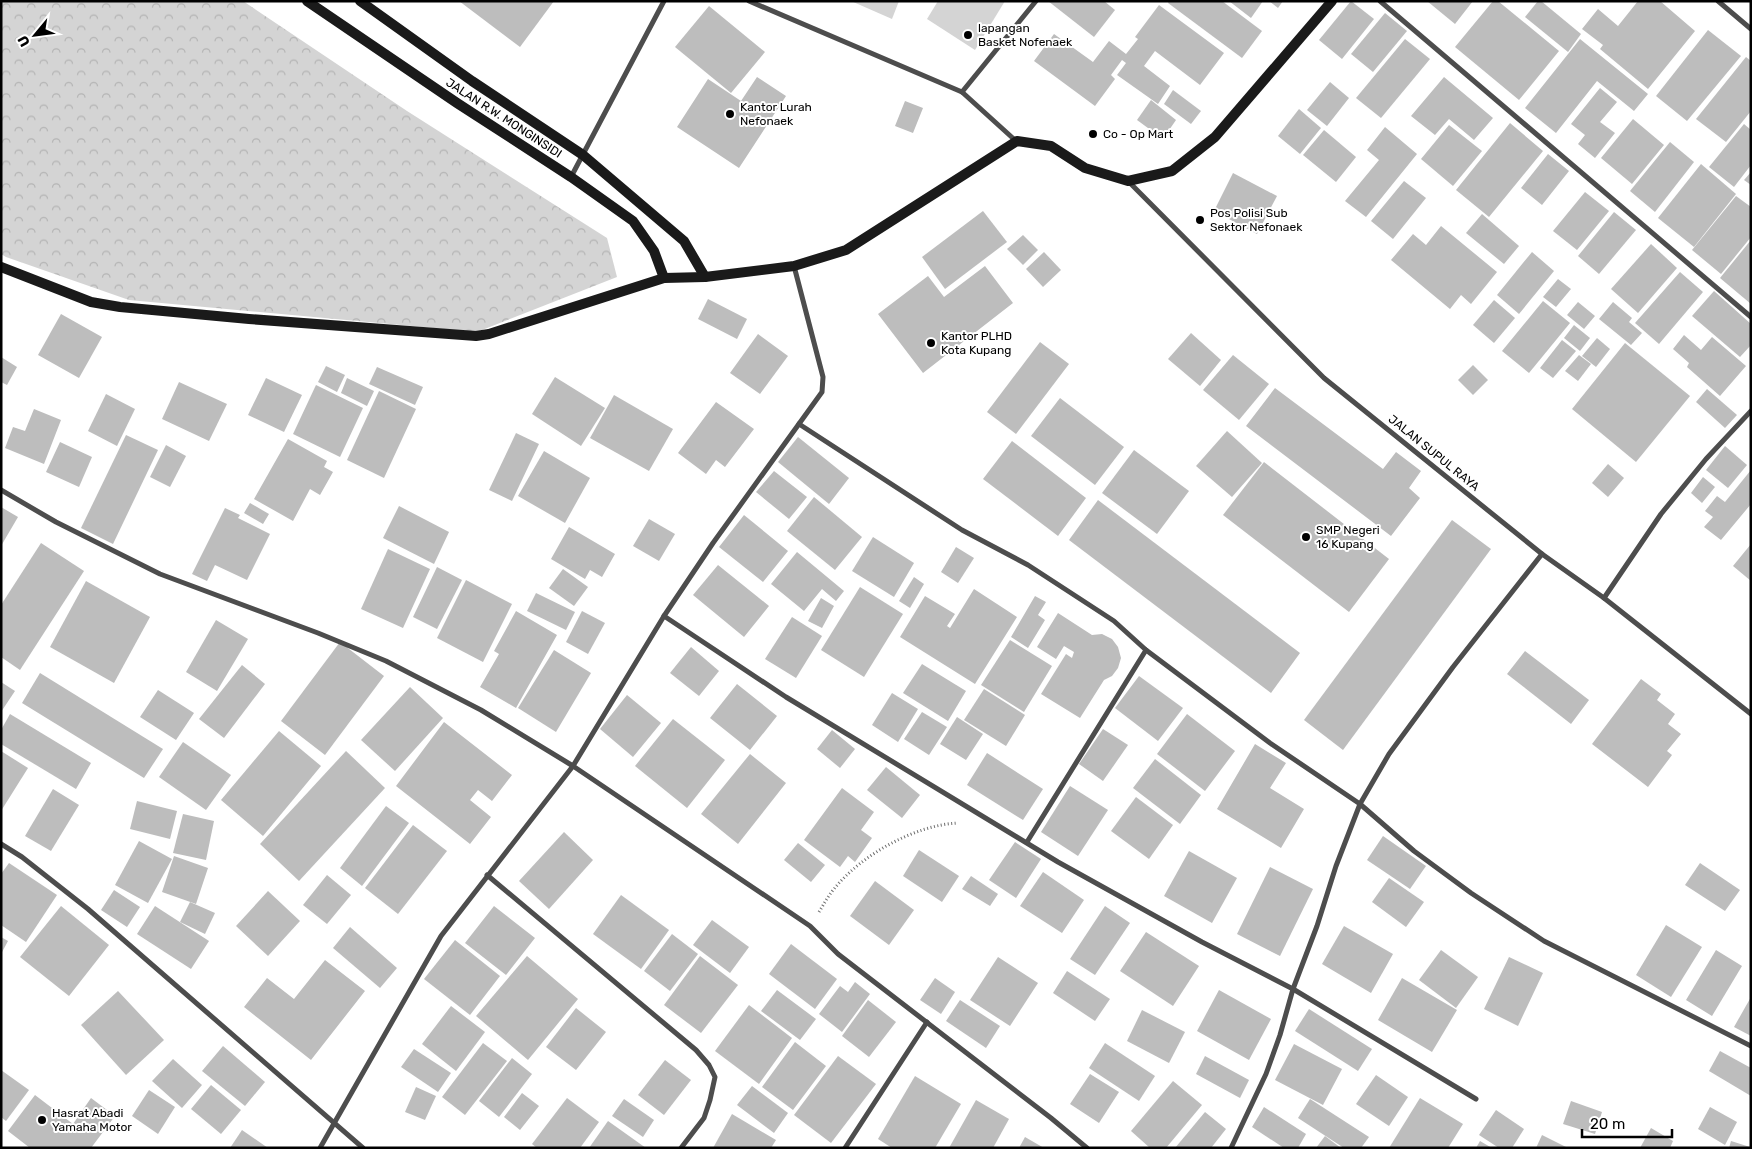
<svg xmlns="http://www.w3.org/2000/svg" width="1752" height="1149" font-family="Rubik,sans-serif">
  <style>
    .green { fill: #d4d4d4 }
    .forest { fill: url(#forest-crowns) }
    .building { fill: #bdbdbd }
    .lines { fill: none; stroke-linecap: round; stroke-linejoin: round }
    .path { stroke: #6f6f6f; stroke-width: 3; stroke-dasharray: 1 2.5; stroke-linecap: butt }
    .street { stroke: #4d4d4d; stroke-width: 5 }
    .secondary { stroke: #1a1a1a; stroke-width: 10 }
    .poi-dot { fill: #000; stroke: #fff; stroke-width: 2 }
    .labels { text-anchor: middle; dominant-baseline: central; stroke-width: 4; stroke-linejoin: round; paint-order: stroke }
    .poi-label { font-size: 12px; fill: #000; stroke: #fff; text-anchor: start }
    .street-label { font-size: 12px; fill: #000; stroke: #fff }
  </style>
  <defs>
    <pattern id="forest-crowns" width="20" height="18" patternUnits="userSpaceOnUse" patternTransform="scale(1.25)"><rect width="20" height="18" fill="#d4d4d4"/><path d="M2 6a3 3 0 1 1 6 0M12 15a3 3 0 1 1 6 0" fill="none" stroke="#b4b4b4"/></pattern>
  </defs>
  <rect width="100%" height="100%" fill="#fff"/>
  <g class="green">
    <polygon points="851,1 899,1 892,19"/>
    <polygon points="938,1 1005,1 975,50 927,19"/>
  </g>
  <polygon class="forest" points="1,1 243,1 407,111 607,238 617,277 477,332 129,300 6,257 1,254"/>
  <g class="building">
    <polygon points="459,1 554,1 520,47"/>
    <polygon points="1048,1 1104,1 1115,10 1094,37"/>
    <polygon points="1169,1 1222,1 1262,31 1242,58 1168,3"/>
    <polygon points="1229,1 1263,1 1251,18"/>
    <polygon points="1269,1 1283,1 1278,8"/>
    <polygon points="1351,1 1374,19 1342,59 1319,40"/>
    <polygon points="1427,1 1473,1 1455,24"/>
    <polygon points="1493,1 1498,1 1559,51 1519,100 1455,47"/>
    <polygon points="1538,1 1541,1 1581,34 1568,52 1525,17"/>
    <polygon points="1638,1 1660,1 1695,31 1648,89 1600,49 1603,45 1582,29 1598,9 1618,26"/>
    <polygon points="1159,5 1224,53 1200,85 1155,51 1144,66 1170,86 1158,104 1117,75 1126,63 1122,60 1111,75 1115,79 1095,106 1034,61 1054,34 1093,62 1109,41 1126,54 1138,39 1135,37"/>
    <polygon points="709,6 765,52 731,93 675,47"/>
    <polygon points="1385,13 1407,31 1373,72 1351,54"/>
    <polygon points="1708,30 1741,56 1687,121 1656,96"/>
    <polygon points="1405,39 1430,59 1381,118 1356,98"/>
    <polygon points="1580,39 1648,94 1634,111 1597,81 1556,133 1525,108"/>
    <polygon points="1746,57 1751,61 1751,111 1726,142 1696,119"/>
    <polygon points="757,77 786,96 739,168 677,127 708,79 741,101"/>
    <polygon points="1444,77 1493,118 1474,140 1449,119 1435,135 1411,116"/>
    <polygon points="1330,82 1349,98 1327,126 1307,110"/>
    <polygon points="1600,88 1617,102 1600,122 1615,133 1595,158 1578,144 1585,135 1571,124"/>
    <polygon points="1173,90 1201,111 1191,124 1164,104"/>
    <polygon points="1151,100 1176,120 1163,139 1137,120"/>
    <polygon points="905,101 923,108 913,133 895,126"/>
    <polygon points="1299,109 1321,128 1300,154 1278,136"/>
    <polygon points="1633,119 1664,145 1632,184 1601,158"/>
    <polygon points="1510,123 1543,151 1489,217 1456,190"/>
    <polygon points="1744,124 1751,130 1751,165 1734,187 1709,167"/>
    <polygon points="1449,125 1482,151 1453,186 1421,159"/>
    <polygon points="1385,127 1417,154 1366,217 1345,201 1379,160 1367,150"/>
    <polygon points="1324,130 1356,157 1336,182 1303,155"/>
    <polygon points="1670,142 1694,162 1655,212 1630,191"/>
    <polygon points="1548,154 1569,171 1542,205 1521,188"/>
    <polygon points="1701,164 1736,194 1694,247 1658,218"/>
    <polygon points="1751,172 1751,185 1744,180"/>
    <polygon points="1233,173 1277,196 1257,234 1214,211"/>
    <polygon points="1404,181 1426,198 1393,239 1371,221"/>
    <polygon points="1585,192 1609,211 1577,250 1553,231"/>
    <polygon points="1736,196 1751,207 1751,237 1721,274 1692,250"/>
    <polygon points="983,211 1007,242 945,289 922,257"/>
    <polygon points="1614,212 1636,230 1599,274 1578,256"/>
    <polygon points="1482,214 1519,246 1504,264 1466,233"/>
    <polygon points="1441,226 1497,272 1471,304 1461,295 1450,309 1391,260 1413,234 1426,245"/>
    <polygon points="1023,235 1038,250 1023,265 1007,249"/>
    <polygon points="1751,240 1751,304 1720,278"/>
    <polygon points="1651,244 1677,268 1638,313 1611,289"/>
    <polygon points="1044,252 1061,270 1043,287 1026,269"/>
    <polygon points="1532,252 1554,271 1519,314 1497,295"/>
    <polygon points="985,266 1013,303 923,373 878,314 928,276 944,297"/>
    <polygon points="1680,272 1703,292 1659,344 1635,323"/>
    <polygon points="1558,279 1571,289 1556,307 1543,297"/>
    <polygon points="1714,291 1751,324 1751,345 1740,357 1692,316"/>
    <polygon points="708,299 747,319 737,339 698,319"/>
    <polygon points="1494,300 1515,318 1494,343 1473,325"/>
    <polygon points="1543,301 1570,323 1529,373 1502,351"/>
    <polygon points="1578,302 1595,316 1584,329 1567,315"/>
    <polygon points="1613,302 1632,318 1629,322 1642,333 1631,345 1599,319"/>
    <polygon points="61,314 102,337 79,378 38,355"/>
    <polygon points="1574,325 1590,338 1580,351 1564,338"/>
    <polygon points="1191,333 1221,360 1200,386 1168,359"/>
    <polygon points="758,334 788,356 760,394 730,373"/>
    <polygon points="1684,335 1701,350 1712,337 1746,366 1720,396 1687,367 1689,363 1673,349"/>
    <polygon points="1597,338 1610,349 1596,367 1582,356"/>
    <polygon points="1562,340 1576,351 1553,378 1540,368"/>
    <polygon points="1040,342 1069,364 1016,434 987,412"/>
    <polygon points="1625,343 1690,396 1636,462 1572,409"/>
    <polygon points="1233,355 1269,384 1239,420 1203,390"/>
    <polygon points="1579,355 1591,364 1578,381 1565,371"/>
    <polygon points="1,357 17,367 7,385 1,382"/>
    <polygon points="1473,365 1488,380 1473,395 1458,380"/>
    <polygon points="326,366 345,375 337,392 318,382"/>
    <polygon points="377,367 423,387 415,405 369,384"/>
    <polygon points="555,377 605,408 581,446 532,414"/>
    <polygon points="266,378 302,395 284,432 248,415"/>
    <polygon points="347,378 374,391 367,406 341,393"/>
    <polygon points="179,382 227,404 209,441 162,419"/>
    <polygon points="316,385 363,408 340,457 293,434"/>
    <polygon points="1275,388 1383,469 1396,452 1421,471 1409,488 1420,498 1391,536 1246,426"/>
    <polygon points="1707,389 1737,415 1725,428 1696,402"/>
    <polygon points="379,391 416,409 384,478 347,460"/>
    <polygon points="106,394 135,409 117,446 88,431"/>
    <polygon points="614,395 673,429 649,471 590,438"/>
    <polygon points="1060,398 1124,447 1095,485 1031,436"/>
    <polygon points="716,402 754,429 725,467 716,460 706,474 678,453"/>
    <polygon points="34,409 61,420 44,464 5,448 13,427 25,431"/>
    <polygon points="1227,431 1262,463 1232,497 1196,466"/>
    <polygon points="516,433 539,444 512,501 489,490"/>
    <polygon points="126,435 158,450 113,544 81,528"/>
    <polygon points="798,437 849,478 829,504 778,462"/>
    <polygon points="288,439 327,461 324,467 333,472 320,495 310,489 293,521 254,499"/>
    <polygon points="1012,441 1086,498 1058,536 983,479"/>
    <polygon points="60,442 92,457 79,487 46,472"/>
    <polygon points="166,445 186,456 170,487 150,477"/>
    <polygon points="1725,446 1747,465 1728,488 1706,470"/>
    <polygon points="1134,450 1189,491 1157,534 1102,493"/>
    <polygon points="544,451 590,478 565,523 518,496"/>
    <polygon points="1264,462 1389,559 1349,612 1223,515"/>
    <polygon points="1608,464 1624,478 1608,497 1592,483"/>
    <polygon points="1751,470 1751,504 1721,540 1704,527 1713,517 1705,511 1717,496 1725,502"/>
    <polygon points="774,471 807,497 789,519 756,492"/>
    <polygon points="1703,477 1715,487 1702,503 1691,493"/>
    <polygon points="814,497 862,537 835,570 787,531"/>
    <polygon points="1098,500 1300,653 1271,693 1069,540"/>
    <polygon points="250,503 269,514 263,524 244,513"/>
    <polygon points="399,506 449,532 434,564 383,538"/>
    <polygon points="1,507 18,517 1,546"/>
    <polygon points="225,508 240,515 238,518 270,534 247,580 215,565 207,581 192,574"/>
    <polygon points="744,515 788,551 763,582 719,547"/>
    <polygon points="649,519 675,534 659,561 633,546"/>
    <polygon points="1452,520 1491,549 1343,750 1304,720"/>
    <polygon points="569,527 615,554 602,577 590,570 585,579 551,559"/>
    <polygon points="873,537 914,563 894,597 852,571"/>
    <polygon points="41,543 84,571 20,670 1,657 1,605"/>
    <polygon points="1751,544 1751,581 1733,566"/>
    <polygon points="956,547 974,558 958,583 941,572"/>
    <polygon points="388,549 430,569 403,628 361,609"/>
    <polygon points="797,552 844,591 836,601 822,589 804,611 771,584"/>
    <polygon points="718,565 769,606 744,637 693,595"/>
    <polygon points="437,567 462,580 437,629 413,617"/>
    <polygon points="563,569 588,587 574,606 549,588"/>
    <polygon points="914,577 924,584 910,608 899,601"/>
    <polygon points="466,580 512,604 483,662 437,638"/>
    <polygon points="86,581 150,617 114,683 50,647"/>
    <polygon points="860,587 903,614 864,677 821,650"/>
    <polygon points="974,589 1017,617 975,684 900,637 925,596 955,614 947,626 950,628"/>
    <polygon points="536,593 575,612 566,630 527,611"/>
    <polygon points="1035,596 1046,602 1038,615 1045,620 1028,648 1011,637"/>
    <polygon points="821,598 834,606 822,628 808,621"/>
    <polygon points="516,611 557,635 516,708 480,687 499,654 494,651"/>
    <polygon points="582,611 605,623 588,654 566,642"/>
    <polygon points="1058,613 1092,635 1102,634 1112,639 1118,647 1121,658 1118,668 1112,676 1104,680 1080,718 1041,694 1066,654 1072,658 1074,652 1064,646 1056,659 1037,647"/>
    <polygon points="792,617 822,636 796,678 765,659"/>
    <polygon points="216,620 248,639 217,691 186,672"/>
    <polygon points="1010,640 1052,666 1024,712 981,685"/>
    <polygon points="340,642 384,676 325,755 281,721"/>
    <polygon points="691,647 719,671 699,696 670,673"/>
    <polygon points="554,650 591,673 556,732 518,708"/>
    <polygon points="1525,651 1589,700 1571,724 1507,674"/>
    <polygon points="922,664 966,691 948,721 903,693"/>
    <polygon points="242,665 265,684 224,738 199,719"/>
    <polygon points="40,673 163,749 144,778 22,703"/>
    <polygon points="1139,676 1183,708 1158,741 1115,708"/>
    <polygon points="1641,679 1661,694 1657,700 1675,714 1668,724 1681,734 1667,751 1672,755 1648,787 1592,744"/>
    <polygon points="1,682 15,691 1,712"/>
    <polygon points="737,684 777,716 750,750 710,718"/>
    <polygon points="410,687 443,718 395,771 361,740"/>
    <polygon points="984,689 1025,715 1006,746 964,720"/>
    <polygon points="158,690 194,713 176,740 140,717"/>
    <polygon points="892,693 918,709 898,742 872,725"/>
    <polygon points="627,695 661,723 633,757 600,729"/>
    <polygon points="922,712 947,727 929,755 904,739"/>
    <polygon points="10,714 91,763 76,789 1,744 1,730"/>
    <polygon points="1187,714 1235,751 1205,791 1157,754"/>
    <polygon points="957,717 983,734 966,760 940,744"/>
    <polygon points="673,719 725,760 687,808 635,766"/>
    <polygon points="444,722 512,775 492,801 478,790 470,800 491,817 470,844 396,786"/>
    <polygon points="1103,729 1128,745 1103,781 1079,764"/>
    <polygon points="832,730 855,749 840,768 817,749"/>
    <polygon points="279,731 321,766 263,836 221,800"/>
    <polygon points="183,742 231,775 206,810 159,777"/>
    <polygon points="1255,744 1286,763 1270,788 1304,809 1281,848 1217,809"/>
    <polygon points="1,751 28,768 1,811"/>
    <polygon points="346,751 385,788 299,881 260,844"/>
    <polygon points="987,753 1043,789 1023,820 967,785"/>
    <polygon points="750,754 786,783 738,844 701,814"/>
    <polygon points="1155,759 1201,795 1180,824 1133,788"/>
    <polygon points="886,767 920,795 902,818 867,790"/>
    <polygon points="1070,786 1108,810 1078,856 1041,832"/>
    <polygon points="842,788 874,812 861,830 872,838 855,862 848,856 840,867 804,840"/>
    <polygon points="53,789 79,805 51,851 25,836"/>
    <polygon points="1136,797 1173,825 1149,859 1111,831"/>
    <polygon points="137,801 177,811 170,839 130,829"/>
    <polygon points="386,806 409,823 362,886 340,868"/>
    <polygon points="183,814 214,821 206,860 173,853"/>
    <polygon points="413,825 447,851 398,914 365,888"/>
    <polygon points="564,832 593,860 549,909 519,881"/>
    <polygon points="1383,836 1426,866 1410,889 1367,860"/>
    <polygon points="139,841 172,859 148,903 115,885"/>
    <polygon points="1015,842 1041,859 1016,898 989,880"/>
    <polygon points="798,843 825,865 811,882 784,860"/>
    <polygon points="919,850 959,876 942,902 903,876"/>
    <polygon points="1189,851 1237,878 1212,923 1164,896"/>
    <polygon points="174,856 208,868 196,904 162,892"/>
    <polygon points="9,863 57,895 26,942 1,925 1,874"/>
    <polygon points="1700,863 1740,890 1725,911 1685,885"/>
    <polygon points="1270,867 1313,889 1280,956 1237,934"/>
    <polygon points="1043,872 1084,900 1062,933 1020,906"/>
    <polygon points="327,875 351,895 327,924 303,905"/>
    <polygon points="971,876 998,894 990,906 962,889"/>
    <polygon points="1389,878 1424,902 1406,927 1372,902"/>
    <polygon points="875,881 914,910 889,945 850,916"/>
    <polygon points="114,890 140,907 127,927 101,910"/>
    <polygon points="268,891 300,921 268,956 236,926"/>
    <polygon points="621,895 669,930 641,969 593,934"/>
    <polygon points="190,902 215,913 205,934 180,922"/>
    <polygon points="61,906 109,945 69,996 20,957"/>
    <polygon points="155,906 209,941 191,969 137,934"/>
    <polygon points="494,906 535,938 506,975 465,943"/>
    <polygon points="1105,906 1130,923 1095,975 1070,959"/>
    <polygon points="712,920 749,947 730,973 693,945"/>
    <polygon points="1666,925 1702,947 1671,997 1636,975"/>
    <polygon points="1344,926 1393,954 1371,993 1322,964"/>
    <polygon points="350,927 397,968 380,988 333,948"/>
    <polygon points="1146,932 1199,966 1173,1006 1120,971"/>
    <polygon points="672,934 698,954 670,991 644,971"/>
    <polygon points="1,937 8,941 1,954"/>
    <polygon points="455,940 500,976 470,1015 424,979"/>
    <polygon points="791,944 837,979 815,1009 769,974"/>
    <polygon points="1441,950 1478,977 1456,1008 1419,980"/>
    <polygon points="1716,950 1742,966 1712,1016 1686,1000"/>
    <polygon points="527,956 578,999 528,1060 476,1016"/>
    <polygon points="700,956 738,985 701,1033 664,1005"/>
    <polygon points="998,957 1038,983 1010,1026 970,1000"/>
    <polygon points="1509,957 1543,973 1518,1026 1484,1009"/>
    <polygon points="325,960 365,991 311,1060 244,1007 267,978 294,999"/>
    <polygon points="1067,971 1110,999 1095,1021 1053,993"/>
    <polygon points="935,978 955,992 941,1014 920,1000"/>
    <polygon points="1402,978 1457,1010 1432,1052 1378,1020"/>
    <polygon points="855,982 870,994 842,1032 819,1014 840,986 848,992"/>
    <polygon points="777,990 816,1019 800,1040 761,1011"/>
    <polygon points="1219,990 1271,1019 1249,1060 1197,1031"/>
    <polygon points="118,991 164,1040 126,1075 81,1025"/>
    <polygon points="1751,997 1751,1036 1734,1027"/>
    <polygon points="868,1000 896,1022 869,1057 842,1036"/>
    <polygon points="960,1000 1000,1026 986,1048 946,1021"/>
    <polygon points="749,1005 792,1038 759,1084 715,1051"/>
    <polygon points="451,1006 485,1032 456,1071 422,1044"/>
    <polygon points="576,1008 606,1032 576,1070 546,1047"/>
    <polygon points="1309,1009 1372,1049 1358,1071 1295,1031"/>
    <polygon points="1142,1010 1185,1032 1169,1063 1127,1041"/>
    <polygon points="795,1042 826,1066 793,1110 762,1087"/>
    <polygon points="483,1043 507,1061 465,1115 442,1097"/>
    <polygon points="1105,1043 1155,1076 1139,1101 1089,1068"/>
    <polygon points="1294,1044 1342,1069 1323,1105 1275,1080"/>
    <polygon points="223,1046 265,1082 245,1106 202,1071"/>
    <polygon points="414,1049 451,1073 438,1092 401,1067"/>
    <polygon points="1720,1051 1751,1068 1751,1096 1709,1071"/>
    <polygon points="838,1056 876,1084 831,1143 794,1115"/>
    <polygon points="1205,1056 1249,1080 1240,1098 1196,1074"/>
    <polygon points="512,1058 532,1074 499,1117 479,1101"/>
    <polygon points="173,1059 202,1085 182,1108 152,1081"/>
    <polygon points="665,1060 691,1080 664,1115 638,1095"/>
    <polygon points="1,1070 29,1090 6,1121 1,1117"/>
    <polygon points="1090,1074 1119,1092 1099,1123 1070,1104"/>
    <polygon points="1376,1075 1408,1097 1389,1126 1356,1104"/>
    <polygon points="915,1076 961,1104 935,1148 892,1148 878,1139"/>
    <polygon points="1173,1081 1202,1105 1166,1148 1150,1148 1131,1131"/>
    <polygon points="211,1085 241,1110 221,1134 191,1109"/>
    <polygon points="752,1086 788,1113 774,1133 737,1105"/>
    <polygon points="416,1087 436,1096 425,1120 405,1112"/>
    <polygon points="149,1090 175,1107 158,1134 132,1116"/>
    <polygon points="522,1093 539,1106 520,1130 504,1117"/>
    <polygon points="35,1095 73,1124 91,1098 115,1116 91,1148 30,1148 8,1131"/>
    <polygon points="567,1098 599,1122 580,1148 537,1148 532,1144"/>
    <polygon points="1420,1098 1463,1124 1448,1148 1389,1148"/>
    <polygon points="624,1099 654,1120 643,1137 612,1116"/>
    <polygon points="1310,1099 1369,1137 1361,1148 1344,1148 1298,1118"/>
    <polygon points="976,1100 1009,1119 993,1148 949,1148"/>
    <polygon points="1571,1101 1602,1112 1595,1134 1563,1124"/>
    <polygon points="1264,1107 1306,1134 1298,1148 1284,1148 1252,1127"/>
    <polygon points="1710,1107 1737,1122 1725,1145 1698,1129"/>
    <polygon points="1496,1110 1524,1129 1512,1148 1499,1148 1479,1135"/>
    <polygon points="1205,1112 1226,1129 1211,1148 1175,1148"/>
    <polygon points="732,1114 776,1140 771,1148 713,1148"/>
    <polygon points="608,1121 646,1148 589,1148"/>
    <polygon points="1651,1128 1673,1141 1670,1148 1640,1148"/>
    <polygon points="242,1130 268,1148 230,1148"/>
    <polygon points="1542,1135 1568,1148 1536,1148"/>
    <polygon points="1325,1136 1341,1148 1316,1148"/>
    <polygon points="1025,1137 1044,1148 1019,1148"/>
    <polygon points="1480,1141 1492,1148 1476,1148"/>
    <polygon points="1731,1141 1750,1147 1750,1148 1729,1148"/>
  </g>
  <g class="lines">
    <path class="path" d="M819,912C824,904 828,896 834,889C861,855 915,825 958,823"/>
    <g class="street">
      <polyline points="749,1 962,92 1016,141"/>
      <polyline points="1380,1 1751,317"/>
      <polyline points="1718,1 1751,29"/>
      <polyline points="962,92 1036,1"/>
      <polyline points="571,177 664,1"/>
      <polyline points="1128,181 1324,378 1542,554 1604,598 1751,714"/>
      <polyline points="799,424 962,530 1028,565 1114,621 1146,650 1270,743 1360,804 1414,851 1471,893 1544,941 1751,1046"/>
      <polyline points="1,490 56,522 160,574 318,633 386,661 481,710 573,766 810,926 838,954 1051,1118 1087,1148"/>
      <polyline points="1604,598 1661,514 1706,459 1751,411"/>
      <polyline points="664,616 786,697 1058,862 1202,942 1293,989 1476,1099"/>
      <polyline points="1027,842 1146,650"/>
      <polyline points="1,844 22,857 88,909 363,1148"/>
      <polyline points="487,875 696,1050 709,1065 715,1077 710,1100 704,1118 681,1148"/>
      <polyline points="320,1148 441,936 573,766 664,616 713,543 822,392 823,377 794,266"/>
      <polyline points="845,1148 927,1022"/>
      <polyline points="1231,1148 1266,1074 1280,1035 1293,989 1317,926 1336,866 1360,804 1389,754 1453,667 1542,554"/>
    </g>
    <g class="secondary">
      <polyline points="307,1 457,103 571,177 633,221 654,251 664,278"/>
      <polyline points="360,1 472,81 583,155 684,241 705,277"/>
      <polyline points="1,267 91,302 120,307 249,319 476,336 489,334 664,278 705,277 794,266 846,250 1017,141 1051,146 1085,168 1128,181 1172,171 1215,137 1332,1"/>
    </g>
  </g>
  <g class="poi-dot">
    <circle cx="968" cy="35" r="5"/>
    <circle cx="730" cy="114" r="5"/>
    <circle cx="1093" cy="134" r="5"/>
    <circle cx="1200" cy="220" r="5"/>
    <circle cx="931" cy="343" r="5"/>
    <circle cx="1306" cy="537" r="5"/>
    <circle cx="42" cy="1120" r="5"/>
  </g>
  <g class="labels">
    <g class="poi-label">
      <text x="978" y="28">lapangan<tspan x="978" dy="14">Basket Nofenaek</tspan></text>
      <text x="740" y="107">Kantor Lurah<tspan x="740" dy="14">Nefonaek</tspan></text>
      <text x="1103" y="134">Co - Op Mart</text>
      <text x="1210" y="213">Pos Polisi Sub<tspan x="1210" dy="14">Sektor Nefonaek</tspan></text>
      <text x="941" y="336">Kantor PLHD<tspan x="941" dy="14">Kota Kupang</tspan></text>
      <text x="1316" y="530">SMP Negeri<tspan x="1316" dy="14">16 Kupang</tspan></text>
      <text x="52" y="1113">Hasrat Abadi<tspan x="52" dy="14">Yamaha Motor</tspan></text>
    </g>
    <g class="street-label">
      <text transform="translate(504 118) rotate(33)">JALAN R.W. MONGINSIDI</text>
      <text transform="translate(1434 453) rotate(39)">JALAN SUPUL RAYA</text>
    </g>
  </g>
  <rect width="1752" height="1149" fill="none" stroke="#000000" stroke-width="5"/>
  <g transform="translate(35 35) rotate(241)" stroke="#ffffff" stroke-width="4" paint-order="stroke">
  <path d="M0-4L9 19L0 12L-9 19Z" fill="#000000"/>
  <text y="-8" font-size="14" font-weight="bold" text-anchor="middle" fill="#000000">U</text>
  </g>
  <path d="M1582 1129v8h90v-8" fill="none" stroke="#000000" stroke-width="2.5"/>
  <text x="1590" y="1129" font-size="15" fill="#000000" stroke="#ffffff" stroke-width="4" paint-order="stroke">20 m</text>
</svg>
